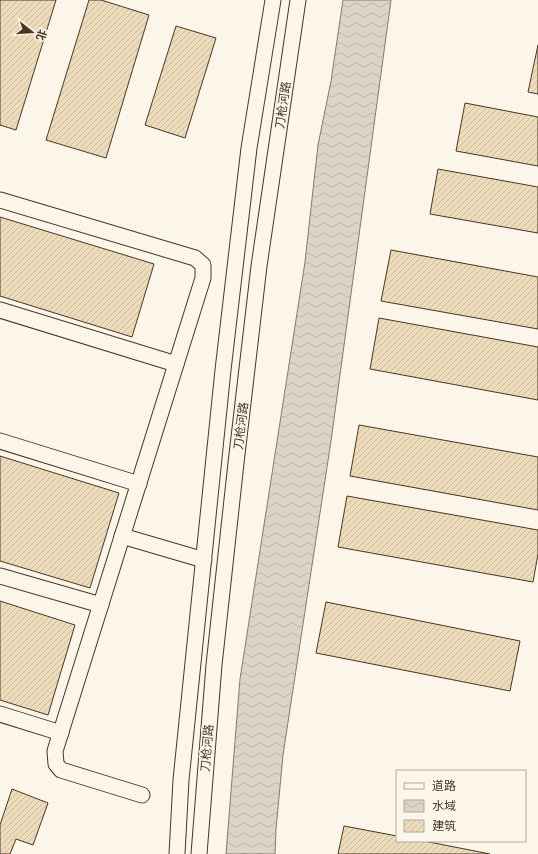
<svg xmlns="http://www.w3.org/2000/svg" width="538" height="854" font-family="'Archivo Narrow','Noto Sans SC',sans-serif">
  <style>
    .water { fill: url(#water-waves); stroke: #887966 }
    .building { fill: url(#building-hatch); stroke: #4a3520 }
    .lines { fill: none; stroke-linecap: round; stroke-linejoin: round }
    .minor-casing { stroke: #4a3520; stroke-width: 17 }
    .minor { stroke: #fbf6e9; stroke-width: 15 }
    .labels { text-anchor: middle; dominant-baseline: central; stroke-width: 3; stroke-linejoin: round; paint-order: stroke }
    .street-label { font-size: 12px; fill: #4a3520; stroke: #fbf6e9 }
  </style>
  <defs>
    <pattern id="water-waves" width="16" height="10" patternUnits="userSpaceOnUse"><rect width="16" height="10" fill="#dcd4c6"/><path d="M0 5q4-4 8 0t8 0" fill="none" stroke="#beb7aa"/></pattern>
    <pattern id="building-hatch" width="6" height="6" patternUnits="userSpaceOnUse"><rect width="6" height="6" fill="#ecdcbc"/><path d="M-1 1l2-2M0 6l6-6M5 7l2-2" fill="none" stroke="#ccbda1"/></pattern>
  </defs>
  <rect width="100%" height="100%" fill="#fbf6e9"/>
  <polygon class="water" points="343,0 391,0 331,441 283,755 276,829 275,854 226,854 240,679 305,262 318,145 331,81"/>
  <g class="building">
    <polygon points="0,0 56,0 16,130 0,125"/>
    <polygon points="89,0 101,0 149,15 106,158 46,140"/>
    <polygon points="176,26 216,38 185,138 145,125"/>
    <polygon points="538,45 538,94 528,92"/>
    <polygon points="465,103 538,117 538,166 456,151"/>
    <polygon points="438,169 538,187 538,233 430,214"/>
    <polygon points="0,217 154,264 132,337 0,296"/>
    <polygon points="391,250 538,277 538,329 381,301"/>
    <polygon points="379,318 538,347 538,400 370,369"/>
    <polygon points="359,425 538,457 538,510 350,476"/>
    <polygon points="0,456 119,493 90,588 0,561"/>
    <polygon points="347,496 538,530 538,554 533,582 338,547"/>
    <polygon points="0,601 75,625 48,715 0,700"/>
    <polygon points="326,602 520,641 510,691 316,653"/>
    <polygon points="12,789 48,803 33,845 16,839 10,854 0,854 0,825"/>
    <polygon points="344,826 397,836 397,841 424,841 490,854 338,854"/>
  </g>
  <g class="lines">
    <g class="minor-casing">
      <g id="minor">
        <polyline points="0,200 195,258 203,265 203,278 55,751 56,764 61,770 142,795"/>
        <polyline points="0,310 176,364"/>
        <polyline points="0,441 139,484"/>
        <polyline points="122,536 204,560"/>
        <polyline points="0,576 101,605"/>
        <polyline points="0,714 61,733"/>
        <polyline points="177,854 181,780 223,370 249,148 273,0"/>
        <polyline points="199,854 214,665 236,463 259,266 298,0"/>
      </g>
    </g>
    <use href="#minor" class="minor"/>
  </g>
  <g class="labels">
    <g class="street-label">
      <text transform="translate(283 105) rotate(-82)">刀枪河路</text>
      <text transform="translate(241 426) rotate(-83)">刀枪河路</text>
      <text transform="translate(207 748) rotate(-85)">刀枪河路</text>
    </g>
  </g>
  <rect x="396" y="770" width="130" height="72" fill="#fbf6e9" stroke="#b4a999"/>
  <rect x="404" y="783" width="20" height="6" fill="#fbf6e9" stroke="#b4a999"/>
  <text x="432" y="790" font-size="12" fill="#4a3520">道路</text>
  <rect x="404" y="800" width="20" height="12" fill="url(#water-waves)" stroke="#b4a999"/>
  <text x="432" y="810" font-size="12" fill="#4a3520">水域</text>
  <rect x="404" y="820" width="20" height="12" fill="url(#building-hatch)" stroke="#b4a999"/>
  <text x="432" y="830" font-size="12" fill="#4a3520">建筑</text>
  <g transform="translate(32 32) rotate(107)" stroke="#fbf6e9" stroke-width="3" paint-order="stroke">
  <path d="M0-3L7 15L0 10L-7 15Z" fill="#4a3520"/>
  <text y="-6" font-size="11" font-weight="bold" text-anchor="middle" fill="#4a3520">北</text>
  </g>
</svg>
